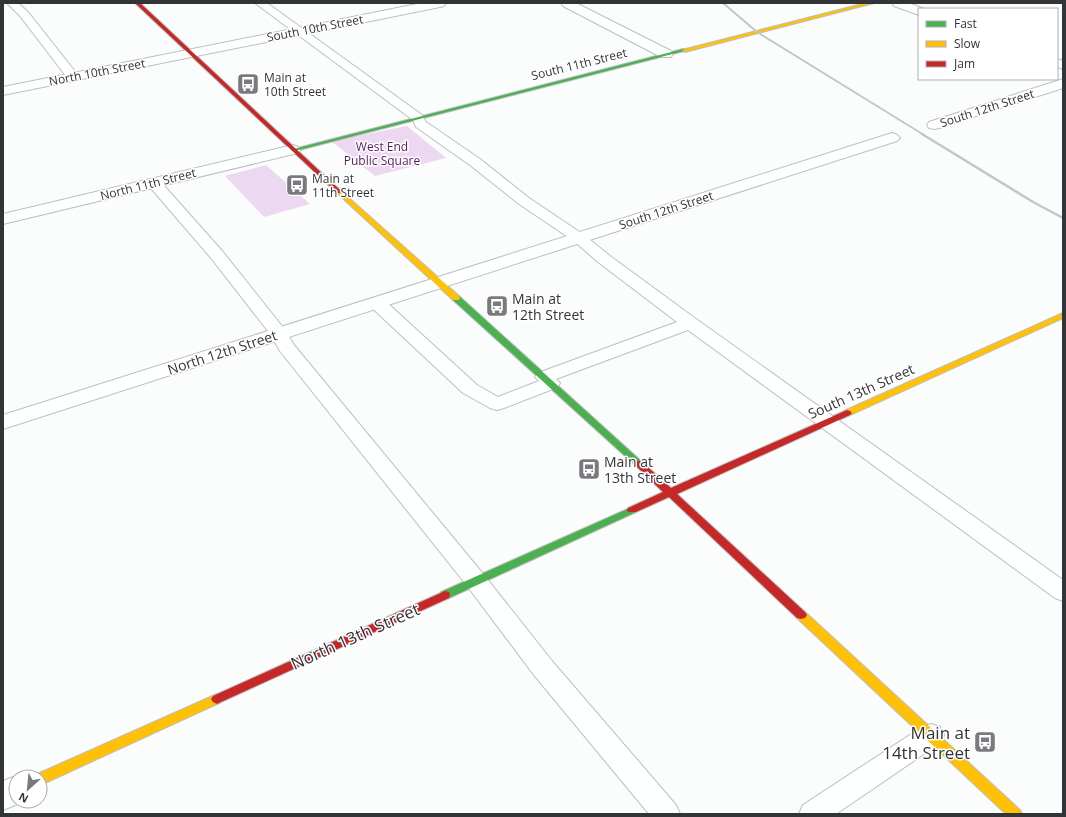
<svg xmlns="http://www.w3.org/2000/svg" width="1066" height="817" font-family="'Open Sans',sans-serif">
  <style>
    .green { fill: #edd8f1 }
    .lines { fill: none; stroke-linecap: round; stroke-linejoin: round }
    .lane-casing { stroke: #bdbfc0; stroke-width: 2 }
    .street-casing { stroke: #bdbfc0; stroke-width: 2 }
    .fast-casing { stroke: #bdbfc0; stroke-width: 2 }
    .slow-casing { stroke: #bdbfc0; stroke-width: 2 }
    .jam-casing { stroke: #bdbfc0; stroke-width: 2 }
    .lane { fill: #feffff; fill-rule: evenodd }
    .street { fill: #feffff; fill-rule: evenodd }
    .fast { fill: #4caf50; fill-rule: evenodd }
    .slow { fill: #ffc107; fill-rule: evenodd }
    .jam { fill: #c62828; fill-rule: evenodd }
    .rail-far1 { stroke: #c5c6c6; stroke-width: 2 }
    .rail { stroke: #c5c6c6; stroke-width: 2.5 }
    .labels { text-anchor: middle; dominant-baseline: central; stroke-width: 3; stroke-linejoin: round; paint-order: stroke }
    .far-street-label { font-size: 12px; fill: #323438; stroke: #fff }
    .far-poi-label { font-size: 12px; fill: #323438; stroke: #fff; text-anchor: start }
    .far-park-label { font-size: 12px; fill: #571a61; stroke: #fff }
    .poi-label { font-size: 14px; fill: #323438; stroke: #fff; text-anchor: start }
    .street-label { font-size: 14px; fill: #323438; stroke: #fff }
    .near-street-label { font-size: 17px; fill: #323438; stroke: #fff }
    .near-poi-label { font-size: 17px; fill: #323438; stroke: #fff; text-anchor: end }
  </style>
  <rect width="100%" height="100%" fill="#fbfcfc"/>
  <g class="green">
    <polygon points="407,126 446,158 375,176 331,141"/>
    <polygon points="266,165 310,204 264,217 225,176"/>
  </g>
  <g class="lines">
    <g class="lane-casing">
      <g id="lane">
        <polygon points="7,3 18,3 28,12 77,74 79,77 77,80 69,80 20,16"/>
        <polygon points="255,3 267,3 422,115 426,122 480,159 529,198 584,235 610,256 696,319 1063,580 1063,601 1055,598 688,330 556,379 560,383 558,387 504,408 497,410 490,408 463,393 371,307 369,303 371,299 377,298 383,299 477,385 498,397 539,381 535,377 538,373 677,322 598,262 574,241 519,204 470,165 416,127 413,120"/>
        <polygon points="154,179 159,180 223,252 285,330 294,345 484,575 552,661 676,805 680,814 649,814 534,675 468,587 280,351 271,335 211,258 149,186 147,183 149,180"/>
        <polygon points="931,724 940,727 944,735 940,743 836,814 799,814 803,805 922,727"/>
      </g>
    </g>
    <g class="street-casing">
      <g id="street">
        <polygon points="422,3 446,3 444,6 440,7 3,95 3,87"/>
        <polygon points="561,3 576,3 671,51 673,54 671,57 661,57 563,6"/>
        <polygon points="892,3 909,3 924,9 919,9 919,15 894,6"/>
        <polygon points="1057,59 1063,61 1063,69 1057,67"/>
        <polygon points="1063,79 1063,88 939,128 934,129 929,128 927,125 929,122"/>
        <polygon points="892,133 897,135 900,138 897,141 3,429 3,415"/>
        <polygon points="293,145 298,147 301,150 298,153 3,224 3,214"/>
        <polygon points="16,776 19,777 16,777 16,801 25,801 3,810 3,781"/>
      </g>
    </g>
    <g class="fast-casing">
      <g id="fast">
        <polygon points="683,49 688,50 295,151 290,150"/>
        <polygon points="453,296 459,296 641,461 643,463 641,465 635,465 453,300 452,298"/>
        <polygon points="632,507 636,508 637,510 636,512 449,598 445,599 441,598 440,595 441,592"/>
      </g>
    </g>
    <g class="slow-casing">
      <g id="slow">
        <polygon points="866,3 874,3 685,52 682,50"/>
        <polygon points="339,190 341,191 459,296 460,298 459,300 453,300 337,193 336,192"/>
        <polygon points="1063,313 1063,318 850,415 844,415 842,413 844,411"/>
        <polygon points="801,611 805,612 1020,810 1022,814 1006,814 797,618 795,615 797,612"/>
        <polygon points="217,694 221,696 223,699 221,702 45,783 40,785 40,777 35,777 35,775"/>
      </g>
    </g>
    <g class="jam-casing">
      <g id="jam">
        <polygon points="135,3 140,3 341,191 341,193 337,193"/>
        <polygon points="847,410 850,411 852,413 850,415 677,494 805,612 807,615 805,618 801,619 797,618 669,497 636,512 628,512 627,510 628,508 663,492 635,465 633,463 635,461 641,461 671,488"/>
        <polygon points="445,591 449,592 450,595 449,598 221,702 217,704 213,702 211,699 213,696"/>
      </g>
    </g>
    <use href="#lane" class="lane"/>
    <use href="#street" class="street"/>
    <use href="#fast" class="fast"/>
    <use href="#slow" class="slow"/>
    <use href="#jam" class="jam"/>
    <polyline class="rail-far1" points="723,3 757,32 924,135"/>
    <polyline class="rail" points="922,134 1033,202 1063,218"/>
  </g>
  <defs>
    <g id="bus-square" transform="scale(1.15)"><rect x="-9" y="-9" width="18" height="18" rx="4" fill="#787a7d" stroke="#fff"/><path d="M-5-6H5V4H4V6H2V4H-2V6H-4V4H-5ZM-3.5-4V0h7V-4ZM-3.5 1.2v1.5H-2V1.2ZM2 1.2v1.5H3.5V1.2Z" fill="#fff"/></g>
  </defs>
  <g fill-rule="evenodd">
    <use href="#bus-square" x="248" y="84"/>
    <use href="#bus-square" x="297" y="185"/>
    <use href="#bus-square" x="497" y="306"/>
    <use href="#bus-square" x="589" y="469"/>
    <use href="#bus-square" x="985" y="742"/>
  </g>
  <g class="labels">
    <g class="far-street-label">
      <text transform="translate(315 28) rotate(-11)">South 10th Street</text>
      <text transform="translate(579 64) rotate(-14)">South 11th Street</text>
      <text transform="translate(97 72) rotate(-11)">North 10th Street</text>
      <text transform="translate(987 108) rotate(-18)">South 12th Street</text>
      <text transform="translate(148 184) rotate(-14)">North 11th Street</text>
      <text transform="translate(666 210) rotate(-18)">South 12th Street</text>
    </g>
    <g class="far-poi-label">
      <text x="264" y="77">Main at<tspan x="264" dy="14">10th Street</tspan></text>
      <text x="312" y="178">Main at<tspan x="312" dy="14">11th Street</tspan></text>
    </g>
    <g class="far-park-label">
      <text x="382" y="146">West End<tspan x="382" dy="14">Public Square</tspan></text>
    </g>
    <g class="poi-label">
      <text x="512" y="298">Main at<tspan x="512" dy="16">12th Street</tspan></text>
      <text x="604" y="461">Main at<tspan x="604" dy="16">13th Street</tspan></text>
    </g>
    <g class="street-label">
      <text transform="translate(222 352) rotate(-18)">North 12th Street</text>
      <text transform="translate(861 391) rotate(-24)">South 13th Street</text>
    </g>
    <g class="near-street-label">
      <text transform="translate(355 636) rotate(-24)">North 13th Street</text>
    </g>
    <g class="near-poi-label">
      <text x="970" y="732">Main at<tspan x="970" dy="20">14th Street</tspan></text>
    </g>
  </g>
  <rect width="1066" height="817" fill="none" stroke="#323438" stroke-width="8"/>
  <rect x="918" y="8" width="140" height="72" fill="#ffffff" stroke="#adaeaf"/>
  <rect x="926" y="21" width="20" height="6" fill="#4caf50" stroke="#adaeaf"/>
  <text x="954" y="28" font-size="12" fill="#323438">Fast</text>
  <rect x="926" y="41" width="20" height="6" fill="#ffc107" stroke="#adaeaf"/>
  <text x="954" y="48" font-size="12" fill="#323438">Slow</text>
  <rect x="926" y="61" width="20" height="6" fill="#c62828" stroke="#adaeaf"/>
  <text x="954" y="68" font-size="12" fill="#323438">Jam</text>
  <g transform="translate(28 789) rotate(207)"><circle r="19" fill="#ffffff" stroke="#adaeaf"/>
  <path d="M0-3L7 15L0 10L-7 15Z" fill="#787a7d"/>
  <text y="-6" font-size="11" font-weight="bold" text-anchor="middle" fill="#323438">N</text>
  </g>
</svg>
